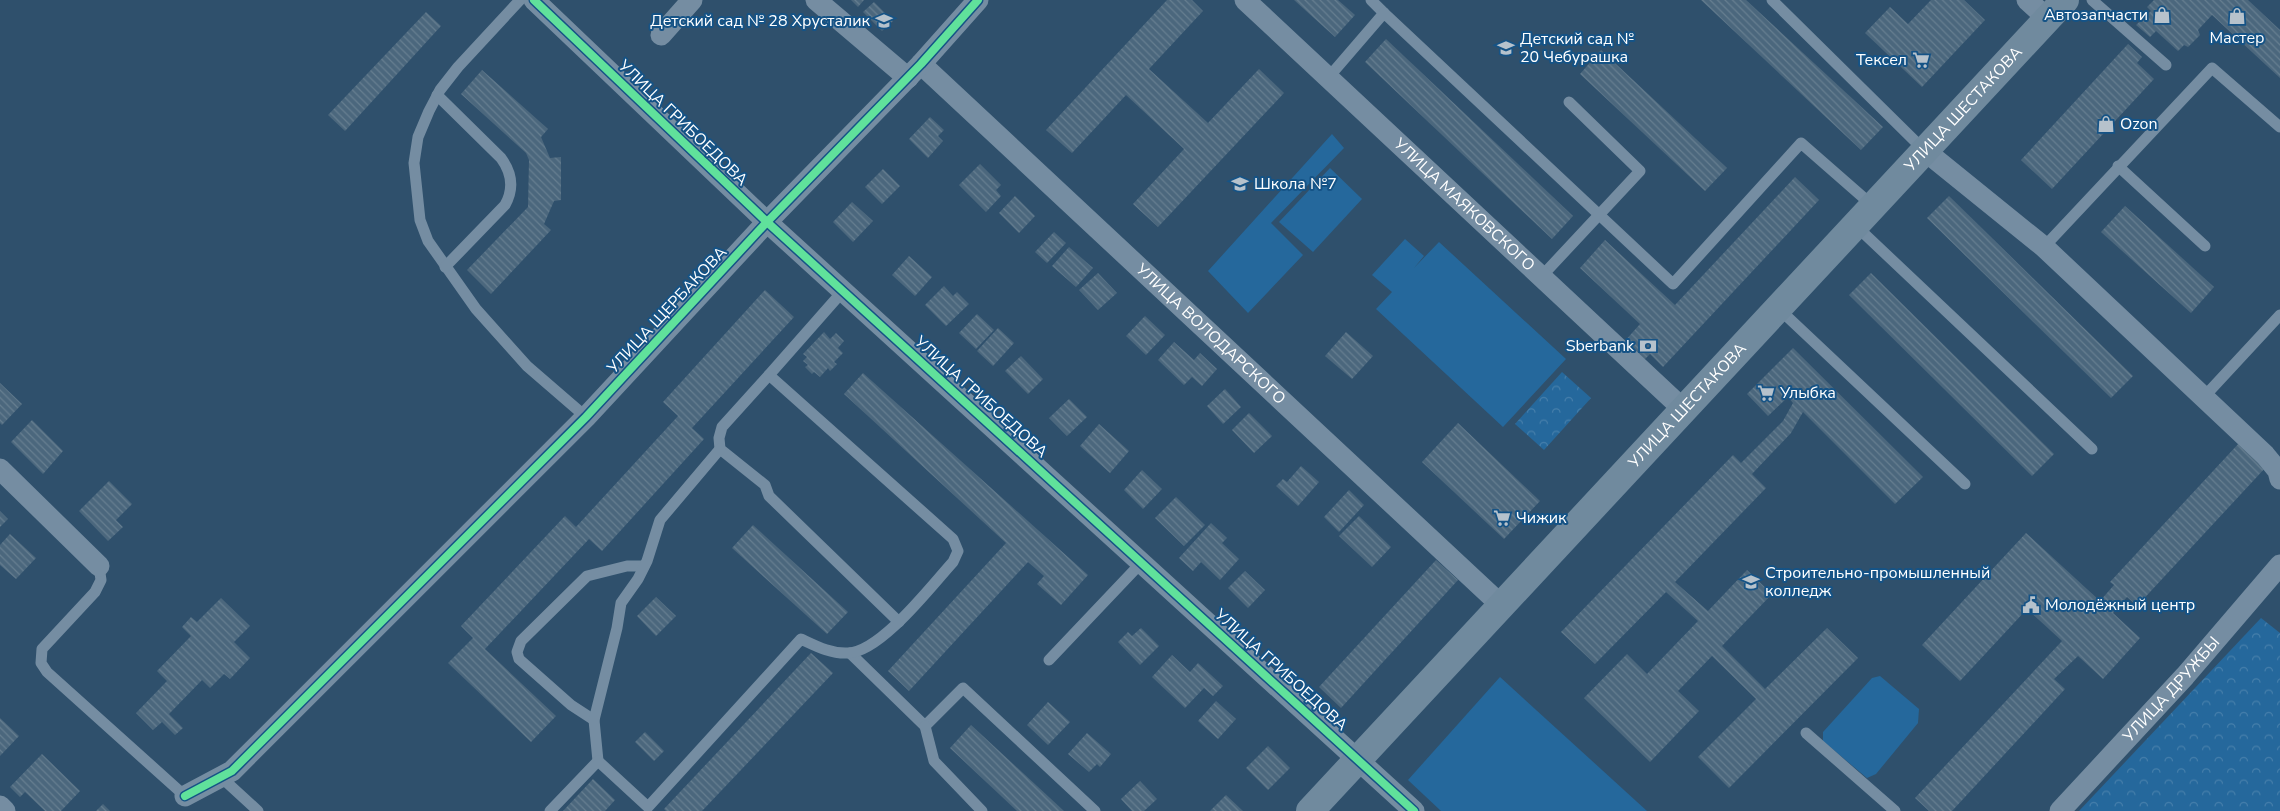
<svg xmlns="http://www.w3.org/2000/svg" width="2280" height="811" font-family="'Nunito Sans',sans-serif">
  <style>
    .green { fill: #25689c }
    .forest { fill: url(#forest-crowns) }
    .building { fill: url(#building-back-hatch) }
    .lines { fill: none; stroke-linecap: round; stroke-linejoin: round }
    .lane { stroke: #758da2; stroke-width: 11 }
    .street { stroke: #758da2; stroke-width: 21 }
    .secondary { stroke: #708a9e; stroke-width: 28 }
    .cycleway-casing { stroke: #155386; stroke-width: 11 }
    .cycleway { stroke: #60e19b; stroke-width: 8 }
    .labels { text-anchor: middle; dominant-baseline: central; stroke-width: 4; stroke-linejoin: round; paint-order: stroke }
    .poi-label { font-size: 16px; fill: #fff; stroke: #155386; text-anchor: start }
    .street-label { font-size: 16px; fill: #fff; stroke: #155386 }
  </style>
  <defs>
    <pattern id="forest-crowns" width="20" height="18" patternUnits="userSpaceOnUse" patternTransform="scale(1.25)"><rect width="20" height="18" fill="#25689c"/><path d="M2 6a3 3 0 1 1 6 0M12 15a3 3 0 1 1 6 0" fill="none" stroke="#467fab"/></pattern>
    <pattern id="building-back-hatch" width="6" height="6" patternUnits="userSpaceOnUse" patternTransform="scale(1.25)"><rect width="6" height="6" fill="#4b677d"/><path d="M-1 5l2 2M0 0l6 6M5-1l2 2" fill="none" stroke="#667e90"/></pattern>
  </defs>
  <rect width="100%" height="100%" fill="#2f506c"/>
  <g class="green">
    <polygon points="1332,134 1344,148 1271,223 1303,255 1248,313 1208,271"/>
    <polygon points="1330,168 1362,199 1313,252 1279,222"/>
    <polygon points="1405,239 1424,256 1414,268 1439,242 1566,359 1503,427 1376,309 1392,292 1372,275"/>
    <polygon points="1880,676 1919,709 1918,723 1876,774 1867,778 1823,741 1823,732 1872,678"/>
    <polygon points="1500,677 1647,811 1441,811 1408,780"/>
  </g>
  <g class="forest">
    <polygon points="1562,372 1591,398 1544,450 1515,424"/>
    <polygon points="2261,618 2280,633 2280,811 2079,811"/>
  </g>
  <g class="building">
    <polygon points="851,0 864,0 858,7"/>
    <polygon points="1167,0 1192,0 1203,11 1149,69 1208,123 1259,69 1284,93 1158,227 1133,204 1184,149 1126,95 1072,153 1046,130"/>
    <polygon points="1294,0 1338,0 1355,15 1335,37"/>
    <polygon points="1701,0 1746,0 1883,127 1861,150"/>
    <polygon points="1931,0 1964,0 1985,20 1922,87 1865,33 1890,7 1908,24"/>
    <polygon points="2154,0 2248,0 2280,30 2280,78 2212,15 2198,30 2200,35 2188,47 2184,45 2178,51 2156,31 2150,37 2136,25 2151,11 2147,7"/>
    <polygon points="874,2 893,21 882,31 863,12"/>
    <polygon points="426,12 441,26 345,131 328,115"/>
    <polygon points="1386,39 1573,216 1552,239 1365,62"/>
    <polygon points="2128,44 2142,57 2137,63 2154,79 2052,189 2021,160"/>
    <polygon points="1601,50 1727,168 1705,191 1580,74"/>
    <polygon points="482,70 548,129 541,137 550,158 561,157 561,200 554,201 544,224 551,230 491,294 467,270 528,207 529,160 526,153 461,94"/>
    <polygon points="930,117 944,130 938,136 943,141 928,158 909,139"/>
    <polygon points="980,164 1001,185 996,190 1001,196 986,212 959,185"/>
    <polygon points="883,169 900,186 882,204 865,187"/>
    <polygon points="1795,177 1819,200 1663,367 1650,354 1644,360 1624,342 1640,324 1580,268 1605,240 1675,305"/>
    <polygon points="1015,196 1035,216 1019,233 999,213"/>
    <polygon points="1949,196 2133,376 2111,398 1927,218"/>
    <polygon points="852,202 873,221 853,242 833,222"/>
    <polygon points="2125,206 2214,287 2191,313 2101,232"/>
    <polygon points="1054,232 1066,243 1047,263 1035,252"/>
    <polygon points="1069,247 1093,268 1076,287 1052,266"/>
    <polygon points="909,256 932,277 915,296 892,275"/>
    <polygon points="1098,273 1117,293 1098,310 1079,290"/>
    <polygon points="1871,273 2054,454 2032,476 1849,295"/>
    <polygon points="944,286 953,296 957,292 969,304 946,326 925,305"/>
    <polygon points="765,290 794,317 692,428 704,439 602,551 589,539 485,649 556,716 531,742 448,663 473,638 461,626 565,516 576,527 678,416 663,402"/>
    <polygon points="977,314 994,330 976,349 959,333"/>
    <polygon points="1145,316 1165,335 1146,355 1126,336"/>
    <polygon points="998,328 1014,343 993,366 977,351"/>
    <polygon points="824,332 830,339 836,333 844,341 838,348 843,353 834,362 837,364 830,371 828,368 820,377 814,372 812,374 805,367 808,365 803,361 807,357 803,354"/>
    <polygon points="1346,332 1373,356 1352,379 1325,356"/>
    <polygon points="1174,342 1194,360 1200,353 1217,369 1202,386 1192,377 1184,385 1158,360"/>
    <polygon points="1793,348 1923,477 1895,504 1803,412 1791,433 1752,474 1766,488 1675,582 1708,611 1747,570 1772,594 1722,646 1765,689 1827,628 1858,658 1729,788 1698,757 1756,699 1712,656 1678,691 1699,711 1650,762 1584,698 1627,654 1647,674 1698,621 1666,592 1595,664 1561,632 1733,455 1741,463 1783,421 1793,403 1788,397 1768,416 1747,394"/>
    <polygon points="1021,356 1043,379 1028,394 1005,371"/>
    <polygon points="863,373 1088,575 1061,605 1037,584 1044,576 1028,562 909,691 888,671 1006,543 844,394"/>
    <polygon points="0,383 22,404 2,425 0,423"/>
    <polygon points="1225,389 1241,407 1223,424 1207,406"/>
    <polygon points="1069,399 1087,417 1067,436 1049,418"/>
    <polygon points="1249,413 1272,436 1254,453 1232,430"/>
    <polygon points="32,420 63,451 43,474 11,442"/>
    <polygon points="1458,423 1540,501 1504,539 1422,462"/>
    <polygon points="1099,424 1129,451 1110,473 1080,446"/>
    <polygon points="2240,442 2267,466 2137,606 2127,597 2113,613 2140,638 2103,679 2078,656 2054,679 2065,689 1952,811 1929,811 1915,798 2062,641 2027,609 1960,681 1922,645 2026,533 2100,601 2114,585 2110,582"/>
    <polygon points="1301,466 1319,482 1298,506 1276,486 1283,479 1287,482"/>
    <polygon points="1142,470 1162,489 1143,509 1124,490"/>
    <polygon points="109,481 132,504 116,520 123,527 108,541 79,511"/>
    <polygon points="1349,490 1364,505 1339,532 1324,517"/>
    <polygon points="1176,497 1205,525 1184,546 1155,518"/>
    <polygon points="0,511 8,519 0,527"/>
    <polygon points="1359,516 1391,547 1372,567 1339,536"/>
    <polygon points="1211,523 1227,538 1222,543 1239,559 1220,580 1201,562 1193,571 1179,558"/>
    <polygon points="753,525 848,612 827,634 732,548"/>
    <polygon points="10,534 36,558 16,579 0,565 0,545"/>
    <polygon points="1436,560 1458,580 1341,708 1319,687"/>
    <polygon points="1245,571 1265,590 1248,608 1228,588"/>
    <polygon points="656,597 676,616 656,636 637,616"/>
    <polygon points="221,598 250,626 234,642 250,658 230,679 224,674 210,688 202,680 169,714 183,728 175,735 162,722 153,730 136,713 167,681 157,671 191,636 182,627 191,617 197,622"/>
    <polygon points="1141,628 1159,646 1140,665 1118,642 1128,632 1132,636"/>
    <polygon points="811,653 833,673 702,811 666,811 664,809"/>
    <polygon points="1172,655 1190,672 1198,663 1223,686 1213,696 1204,688 1185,708 1152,677"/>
    <polygon points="1216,701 1236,719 1218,739 1198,721"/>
    <polygon points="1048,702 1070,722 1048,745 1027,725"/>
    <polygon points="0,718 19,736 0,756"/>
    <polygon points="971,725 1064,811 1017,811 950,748"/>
    <polygon points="645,732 664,751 654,761 635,742"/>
    <polygon points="1087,733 1111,754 1100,767 1097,764 1089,772 1068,754"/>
    <polygon points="1268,746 1290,768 1268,790 1246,768"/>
    <polygon points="42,754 80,791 61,811 45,811 25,792 20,797 10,787"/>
    <polygon points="593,779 615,800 605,811 563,811"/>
    <polygon points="1140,781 1157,799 1144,811 1132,811 1121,799"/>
    <polygon points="1226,795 1243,811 1210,811"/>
    <polygon points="103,804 110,811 96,811"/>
  </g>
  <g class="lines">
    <g class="lane">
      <polyline points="520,0 458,67 440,90 429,111 418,137 414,163 420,220 428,241 476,309 527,366 586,417"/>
      <polyline points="1371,0 1384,13"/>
      <polyline points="1772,0 1924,150"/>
      <polyline points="2092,0 2166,65"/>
      <polyline points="1328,78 1384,13 1673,284 1801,143 1873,206"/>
      <path d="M437,95L501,158C512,173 514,189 505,205L445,267"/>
      <polyline points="2118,166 2205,246"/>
      <polyline points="1855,225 2092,449"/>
      <polyline points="2044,247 2212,68 2280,127"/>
      <polyline points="1541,277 1640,171 1569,102"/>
      <polyline points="1778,308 1965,484"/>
      <polyline points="769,375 722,427 719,438 720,449 765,485 769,496 899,622"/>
      <polyline points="2203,398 2280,315"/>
      <polyline points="99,566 101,580 95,592 42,649 41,663 47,672 185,796"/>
      <polyline points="850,653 925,726 963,688 1095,811"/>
      <polyline points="1049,660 1142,562"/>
      <polyline points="594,720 571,705 519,659 517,652 521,641 587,576 627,566 644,566"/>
      <polyline points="925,726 934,761 982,811"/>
      <polyline points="1806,733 1895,811"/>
      <polyline points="598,761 594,720 617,628 621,603 638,579 647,561 660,520 720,449"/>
      <polyline points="222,778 258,811"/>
      <path d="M550,811L598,761L648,807L801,639C816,646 831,654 848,653C881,652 932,585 953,562L958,551L953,539L769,375L843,291"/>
    </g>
    <g class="street">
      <polyline points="534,0 767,222 1414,811"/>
      <polyline points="816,0 908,78"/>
      <path id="s1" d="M1245,0L1683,409"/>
      <polyline points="2027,0 2047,18"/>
      <polyline points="661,35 692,0"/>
      <path id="s2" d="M921,64L1501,605"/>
      <polyline points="1924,150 2044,247 2265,455 2278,471 2280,479"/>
      <polyline points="0,469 99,566"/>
      <polyline points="185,796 232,771 586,417 767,222 921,64 978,0"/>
      <polyline points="0,806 5,811"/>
      <path id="s3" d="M2060,811L2185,676L2280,565"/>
    </g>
    <path class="secondary" id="s4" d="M1310,811L2065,0"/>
    <g class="cycleway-casing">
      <g id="cycleway">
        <polyline points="534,0 767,222 1414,811"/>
        <polyline points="185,796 232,771 586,417 767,222 921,64 978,0"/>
      </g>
    </g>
    <use href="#cycleway" class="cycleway"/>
  </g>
  <defs>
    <g id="shop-bare" transform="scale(1.35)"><path d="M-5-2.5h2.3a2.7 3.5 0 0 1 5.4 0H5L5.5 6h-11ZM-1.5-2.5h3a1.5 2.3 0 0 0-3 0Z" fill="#b6c2cc" stroke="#155386" stroke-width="2.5" paint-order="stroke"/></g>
    <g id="school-bare" transform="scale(1.35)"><path d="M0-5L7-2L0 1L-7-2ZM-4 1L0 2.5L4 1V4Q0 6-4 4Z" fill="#b6c2cc" stroke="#155386" stroke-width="2.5" paint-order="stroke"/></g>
    <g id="supermarket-bare" transform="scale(1.35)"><path d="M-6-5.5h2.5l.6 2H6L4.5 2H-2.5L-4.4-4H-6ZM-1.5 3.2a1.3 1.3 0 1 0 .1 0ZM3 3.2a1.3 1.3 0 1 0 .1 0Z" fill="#b6c2cc" stroke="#155386" stroke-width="2.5" paint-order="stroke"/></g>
    <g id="bank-bare" transform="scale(1.35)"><path d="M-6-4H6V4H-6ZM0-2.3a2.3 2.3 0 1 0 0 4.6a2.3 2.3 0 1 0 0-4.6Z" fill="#b6c2cc" stroke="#155386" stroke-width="2.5" paint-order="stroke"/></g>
    <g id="university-bare" transform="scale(1.35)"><path d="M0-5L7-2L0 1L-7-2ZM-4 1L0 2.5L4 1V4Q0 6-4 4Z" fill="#b6c2cc" stroke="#155386" stroke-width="2.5" paint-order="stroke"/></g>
    <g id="civic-bare" transform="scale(1.35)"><path d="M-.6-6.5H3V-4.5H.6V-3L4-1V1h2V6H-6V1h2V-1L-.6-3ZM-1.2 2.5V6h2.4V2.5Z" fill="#b6c2cc" stroke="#155386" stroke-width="2.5" paint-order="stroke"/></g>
  </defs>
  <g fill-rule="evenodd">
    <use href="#shop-bare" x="2162" y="15"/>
    <use href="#shop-bare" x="2237" y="16"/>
    <use href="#school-bare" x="884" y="21"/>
    <use href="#school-bare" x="1506" y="48"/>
    <use href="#supermarket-bare" x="1921" y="60"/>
    <use href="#shop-bare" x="2106" y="124"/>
    <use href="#school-bare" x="1240" y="184"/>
    <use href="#bank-bare" x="1648" y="346"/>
    <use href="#supermarket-bare" x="1766" y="393"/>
    <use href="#supermarket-bare" x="1502" y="518"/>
    <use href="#university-bare" x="1751" y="582"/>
    <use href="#civic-bare" x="2031" y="605"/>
  </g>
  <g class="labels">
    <g class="poi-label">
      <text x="2148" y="15" text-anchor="end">Автозапчасти</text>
      <text x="870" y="21" text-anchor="end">Детский сад № 28 Хрусталик</text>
      <text x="2237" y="38" text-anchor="middle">Мастер</text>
      <text x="1520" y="39">Детский сад №<tspan x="1520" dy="18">20 Чебурашка</tspan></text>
      <text x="1907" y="60" text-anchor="end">Тексел</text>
      <text x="2120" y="124">Ozon</text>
      <text x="1254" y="184">Школа №7</text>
      <text x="1634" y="346" text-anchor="end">Sberbank</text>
      <text x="1780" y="393">Улыбка</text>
      <text x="1516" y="518">Чижик</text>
      <text x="1765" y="573">Строительно-промышленный<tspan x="1765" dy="18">колледж</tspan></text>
      <text x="2045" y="605">Молодёжный центр</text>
    </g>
    <g class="street-label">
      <text stroke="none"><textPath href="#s4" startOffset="959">УЛИЦА ШЕСТАКОВА</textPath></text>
      <text transform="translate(683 123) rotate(44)">УЛИЦА ГРИБОЕДОВА</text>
      <text stroke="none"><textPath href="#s1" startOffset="300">УЛИЦА МАЯКОВСКОГО</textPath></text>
      <text transform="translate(667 310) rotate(-47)">УЛИЦА ЩЕРБАКОВА</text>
      <text stroke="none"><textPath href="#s2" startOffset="396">УЛИЦА ВОЛОДАРСКОГО</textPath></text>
      <text transform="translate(981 397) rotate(42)">УЛИЦА ГРИБОЕДОВА</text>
      <text stroke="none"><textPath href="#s4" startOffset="554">УЛИЦА ШЕСТАКОВА</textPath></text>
      <text transform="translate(1281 670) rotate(42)">УЛИЦА ГРИБОЕДОВА</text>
      <text stroke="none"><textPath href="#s3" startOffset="165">УЛИЦА ДРУЖБЫ</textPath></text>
    </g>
  </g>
</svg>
